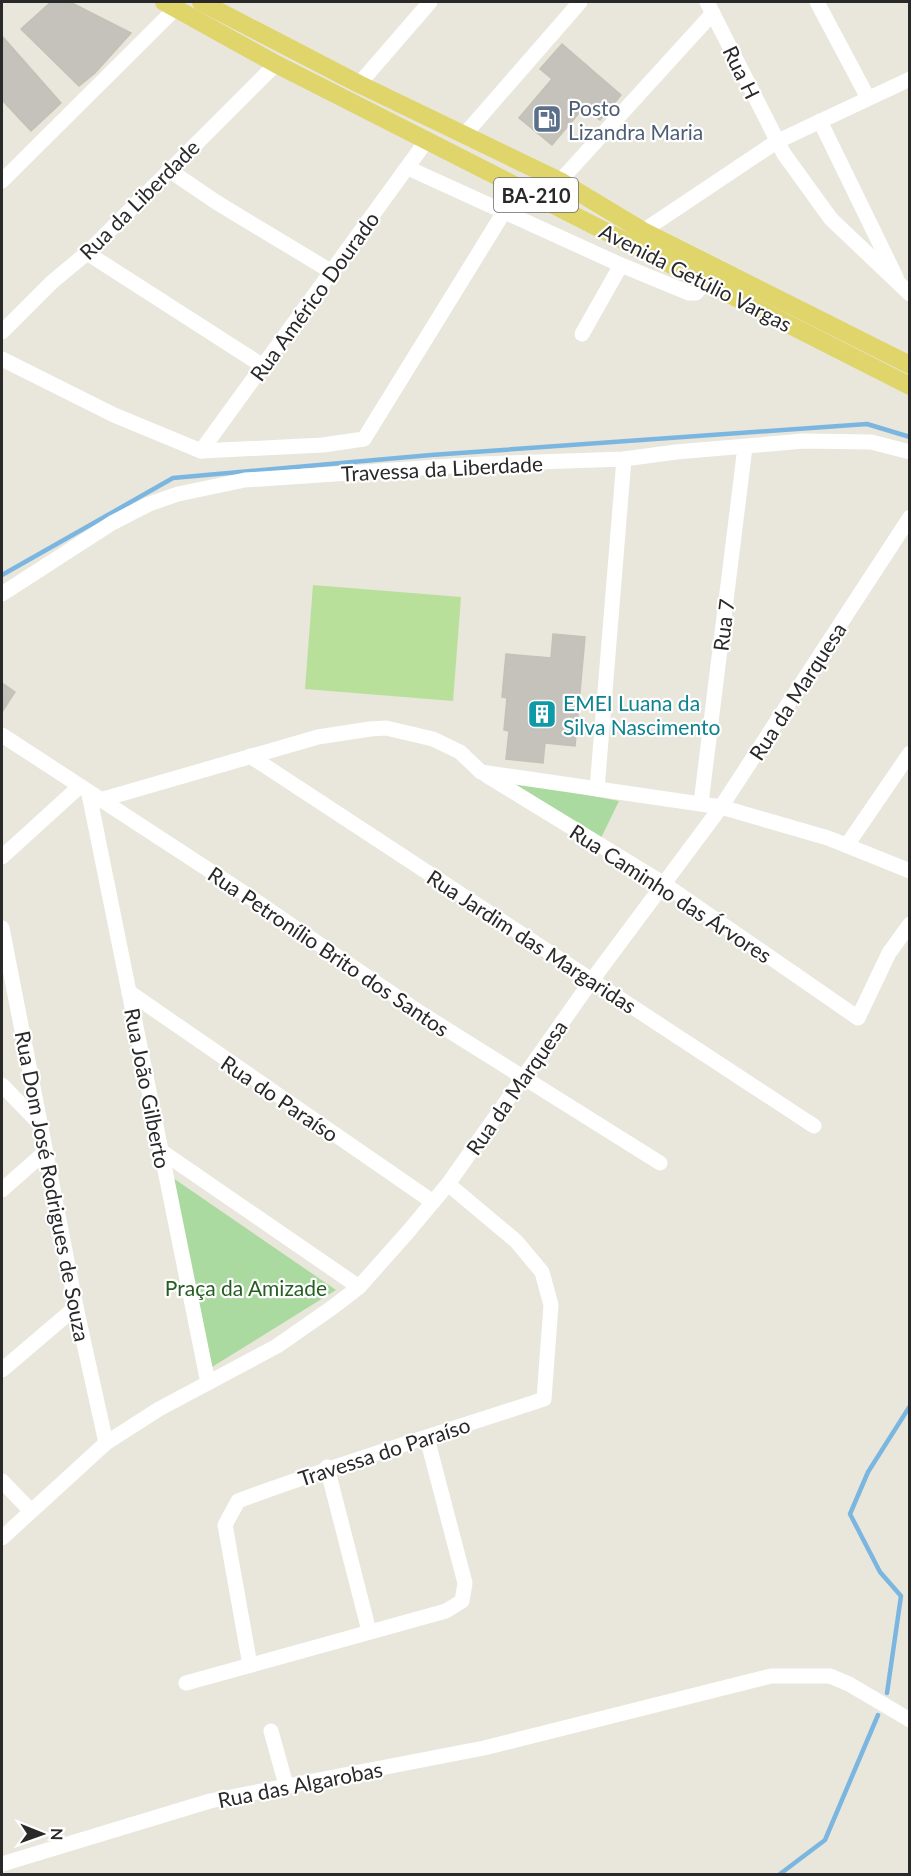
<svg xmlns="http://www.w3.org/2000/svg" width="911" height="1876" font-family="Lato,sans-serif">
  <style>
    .green { fill: #aada9f }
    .pitch { fill: #b9e09b }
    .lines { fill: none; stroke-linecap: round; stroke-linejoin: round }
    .stream { stroke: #7bb6e0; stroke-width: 4.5 }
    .building { fill: #c5c2bc; stroke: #c4c1b6; stroke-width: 1.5 }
    .minor { stroke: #fff; stroke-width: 15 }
    .major { stroke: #e0d56b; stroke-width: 18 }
    .labels { text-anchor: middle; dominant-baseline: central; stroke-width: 4.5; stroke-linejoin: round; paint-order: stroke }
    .shield { fill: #fff; stroke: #696969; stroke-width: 1.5 }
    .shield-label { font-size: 20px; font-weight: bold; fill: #292929 }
    .street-label { font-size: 21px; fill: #292929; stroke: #fff }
    .service-label { font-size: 21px; fill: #4e5e75; stroke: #fff; text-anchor: start }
    .culture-label { font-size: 21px; fill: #0d838f; stroke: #fff; text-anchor: start }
    .park-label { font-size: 21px; fill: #255d22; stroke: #fff }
  </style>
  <rect width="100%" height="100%" fill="#e9e6dc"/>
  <g class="green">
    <polygon points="506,780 619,801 601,838"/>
    <polygon points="173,1178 336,1290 212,1367"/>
  </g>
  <polygon class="pitch" points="313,585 461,597 453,701 305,689"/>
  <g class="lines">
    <g class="stream">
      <polyline points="2,575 173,478 431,455 867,424 910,437"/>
      <polyline points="887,1693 901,1596 880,1572 850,1514 868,1472 910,1406"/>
      <polyline points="780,1874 825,1840 878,1715"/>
    </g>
  </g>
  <g class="building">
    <polygon points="51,2 70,2 131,33 95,73 79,86 21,29"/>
    <polygon points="2,36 61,103 31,131 2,100"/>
    <polygon points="562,44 621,95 600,120 584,107 552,145 519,118 552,79 540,69"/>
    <polygon points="553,634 585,637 575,746 545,743 543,763 506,759 509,731 504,730 507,698 502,697 506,654 551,658"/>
    <polygon points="2,683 15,692 2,712"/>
  </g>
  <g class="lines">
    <g class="minor">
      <polyline points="707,2 784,154 831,219 910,294"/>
      <polyline points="817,2 868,98"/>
      <polyline points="359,84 430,2"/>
      <polyline points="820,121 896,277"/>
      <polyline points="466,133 580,2"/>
      <polyline points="408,168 621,265 689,293 696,293 706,281"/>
      <polyline points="169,170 216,202 332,272"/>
      <polyline points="2,181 176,8"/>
      <polyline points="560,181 713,13"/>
      <polyline points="643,231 776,142 910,79"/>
      <polyline points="87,253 263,366"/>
      <polyline points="2,332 52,282 87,253 276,64"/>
      <polyline points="582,334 621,265"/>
      <polyline points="2,359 114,415 201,451 323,445 364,439 504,212"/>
      <polyline points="201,451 427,140"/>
      <polyline points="2,594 112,523 149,504 178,494 245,480 482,464 624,459 676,452 804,441 871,442 910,452"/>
      <polyline points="2,735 241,891 419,1012 660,1163"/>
      <polyline points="250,756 814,1126"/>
      <polyline points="486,775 664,884 858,1018 889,953 910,924"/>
      <polyline points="597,789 624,459"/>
      <polyline points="89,794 208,1383"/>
      <polyline points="100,800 318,737 370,729 386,728 433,739 460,752 481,772 721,807 828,838 910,871"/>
      <polyline points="701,803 745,447"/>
      <polyline points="847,845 910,753"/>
      <polyline points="2,857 79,787"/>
      <polyline points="2,928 76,1307 106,1443"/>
      <polyline points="129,992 433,1202"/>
      <polyline points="2,1085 40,1124"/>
      <polyline points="161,1151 359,1287"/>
      <polyline points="2,1190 45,1152"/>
      <polyline points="2,1370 76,1307"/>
      <polyline points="327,1467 369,1631"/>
      <polyline points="2,1481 31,1511"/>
      <polyline points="2,1538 106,1443 159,1409 277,1346 333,1307 359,1287 407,1233 448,1184 592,980 721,807 910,517"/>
      <path d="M250,1665L225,1525L238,1501C339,1463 442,1433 544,1399L551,1305L542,1272L516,1241L448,1184"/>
      <polyline points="186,1683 446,1611 462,1601 465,1583 427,1438"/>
      <polyline points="271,1731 286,1785"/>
      <polyline points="2,1864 210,1801 484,1748 771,1676 830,1676 849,1684 910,1720"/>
    </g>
    <g class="major">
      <polyline points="164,2 276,64 910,386"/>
      <polyline points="201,2 359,84 560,181 643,231 910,365"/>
    </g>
  </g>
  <defs>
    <g id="fuel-square" transform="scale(1.5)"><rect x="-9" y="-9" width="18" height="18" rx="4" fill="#5c6f8a" stroke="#fff"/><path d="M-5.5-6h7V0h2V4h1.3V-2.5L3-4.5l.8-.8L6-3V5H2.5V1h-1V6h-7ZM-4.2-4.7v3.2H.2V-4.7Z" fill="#fff"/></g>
    <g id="building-square" transform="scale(1.5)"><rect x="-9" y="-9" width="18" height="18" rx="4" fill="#0f9aa8" stroke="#fff"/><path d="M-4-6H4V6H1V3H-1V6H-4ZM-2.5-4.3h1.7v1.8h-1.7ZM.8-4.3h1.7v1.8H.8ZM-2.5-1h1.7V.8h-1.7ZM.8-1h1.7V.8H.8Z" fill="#fff"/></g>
  </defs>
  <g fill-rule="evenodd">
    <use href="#fuel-square" x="547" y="119"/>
    <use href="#building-square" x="542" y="714"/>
  </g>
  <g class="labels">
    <rect class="shield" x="494" y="178" width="84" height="34" rx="4.5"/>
    <g class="shield-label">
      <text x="536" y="195">BA-210</text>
    </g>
    <g class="street-label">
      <text transform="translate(742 72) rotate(64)">Rua H</text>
      <text transform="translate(139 199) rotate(-45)">Rua da Liberdade</text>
      <text transform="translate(696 277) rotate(27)">Avenida Getúlio Vargas</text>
      <text transform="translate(314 296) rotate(-54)">Rua Américo Dourado</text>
      <text transform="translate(442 468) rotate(-3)">Travessa da Liberdade</text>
      <text transform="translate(723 625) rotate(-83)">Rua 7</text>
      <text transform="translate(797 691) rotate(-57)">Rua da Marquesa</text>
      <text transform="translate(671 893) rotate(33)">Rua Caminho das Árvores</text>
      <text transform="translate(532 941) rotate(33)">Rua Jardim das Margaridas</text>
      <text transform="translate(329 951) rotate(34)">Rua Petronílio Brito dos Santos</text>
      <text transform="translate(516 1087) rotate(-55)">Rua da Marquesa</text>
      <text transform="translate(148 1088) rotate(79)">Rua João Gilberto</text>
      <text transform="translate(280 1098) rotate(34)">Rua do Paraíso</text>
      <text transform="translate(53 1186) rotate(79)">Rua Dom José Rodrigues de Souza</text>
      <text transform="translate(384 1451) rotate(-18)">Travessa do Paraíso</text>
      <text transform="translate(300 1784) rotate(-11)">Rua das Algarobas</text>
    </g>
    <g class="service-label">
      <text x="568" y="107">Posto<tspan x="568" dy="24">Lizandra Maria</tspan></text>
    </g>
    <g class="culture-label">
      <text x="563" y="702">EMEI Luana da<tspan x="563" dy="24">Silva Nascimento</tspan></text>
    </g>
    <g class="park-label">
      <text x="246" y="1287">Praça da Amizade</text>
    </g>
  </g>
  <rect width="911" height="1876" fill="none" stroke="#292929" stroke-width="6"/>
  <g transform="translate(42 1834) rotate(91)" stroke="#ffffff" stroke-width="4.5" paint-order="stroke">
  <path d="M0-4.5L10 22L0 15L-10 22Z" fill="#292929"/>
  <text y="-9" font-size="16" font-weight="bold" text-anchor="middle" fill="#292929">N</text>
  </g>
</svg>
